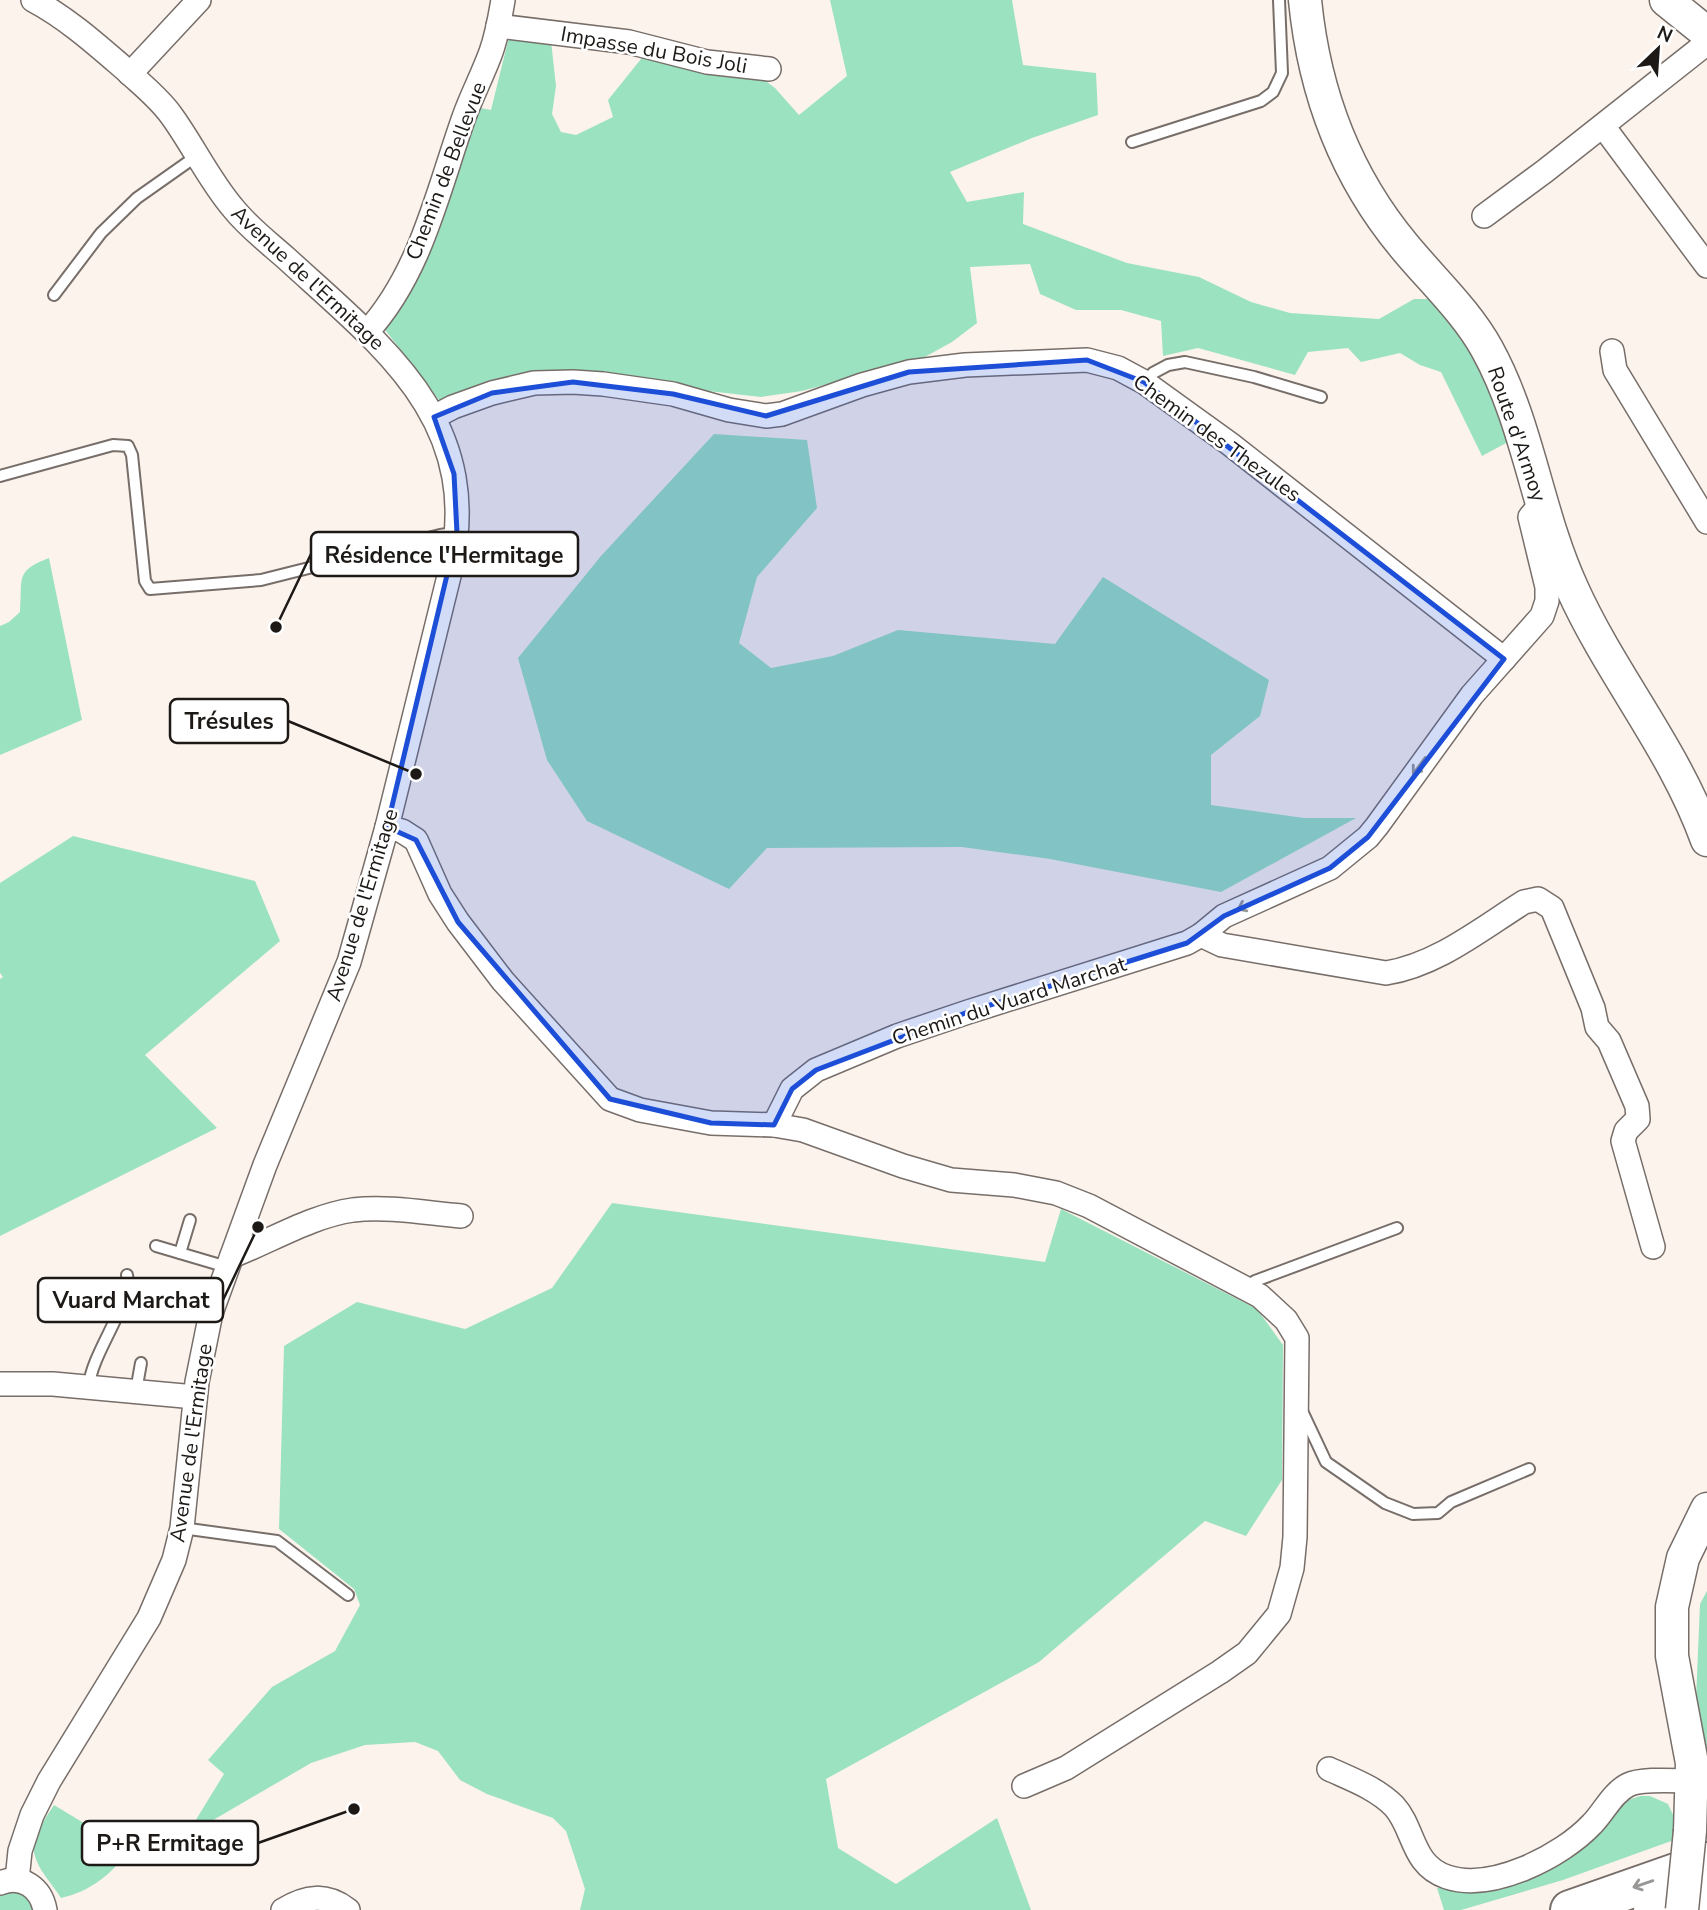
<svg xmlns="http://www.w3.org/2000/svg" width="1707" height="1910" font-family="'Nunito Sans',sans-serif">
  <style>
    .green { fill: #9be2c1 }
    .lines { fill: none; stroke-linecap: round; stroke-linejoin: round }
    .lane-casing { stroke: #776e69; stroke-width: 14 }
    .street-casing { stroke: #776e69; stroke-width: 26 }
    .secondary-casing { stroke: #776e69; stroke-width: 35 }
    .highway-casing { stroke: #776e69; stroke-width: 42 }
    .lane { stroke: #fff; stroke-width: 10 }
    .street { stroke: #fff; stroke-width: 23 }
    .secondary { stroke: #fff; stroke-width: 32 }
    .highway { stroke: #fff; stroke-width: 38 }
    .secondary-bridge-casing { stroke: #776e69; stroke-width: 35; stroke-linecap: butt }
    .secondary-bridge { stroke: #fff; stroke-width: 32 }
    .oneway { stroke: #999897 }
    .marked { fill: #1d4ed8; fill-opacity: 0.2; stroke: #1d4ed8; stroke-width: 5; stroke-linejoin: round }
    .labels { text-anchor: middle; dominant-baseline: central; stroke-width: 5; stroke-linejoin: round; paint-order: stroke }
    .street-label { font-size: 21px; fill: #1c1917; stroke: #fff }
    .leader { fill: none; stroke: #1c1917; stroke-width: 2.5 }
    .callout-dot { fill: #1c1917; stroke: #fff; stroke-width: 2.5 }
    .callout { fill: #fff; stroke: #1c1917; stroke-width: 2.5 }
    .callout-label { font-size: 23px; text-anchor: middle; font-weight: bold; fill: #1c1917 }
  </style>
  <rect width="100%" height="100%" fill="#fdf3ed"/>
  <g class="green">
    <polygon points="830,0 1012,0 1023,65 1096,73 1098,115 1032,138 950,172 967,202 1024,192 1023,224 1127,263 1199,277 1251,302 1290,313 1379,319 1414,299 1436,299 1476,354 1495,400 1508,442 1482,456 1441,372 1420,365 1400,353 1361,362 1348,348 1308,352 1295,375 1198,348 1163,356 1161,321 1121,310 1076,310 1040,294 1030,264 970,267 977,323 952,342 923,358 802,391 761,397 558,374 455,399 439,400 386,331 386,321 476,107 491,110 509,37 551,41 556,86 552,114 561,132 576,135 613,117 608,100 645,54 755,73 775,88 799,115 847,76"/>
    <polygon points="714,434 807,440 817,508 757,577 739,643 771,668 833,656 898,630 1055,644 1103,577 1269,680 1260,716 1211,755 1211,805 1304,818 1356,818 1221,892 1050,859 962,847 767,848 729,889 587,821 547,760 518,658 601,556"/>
    <path d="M49,558L82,720L0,755V626L9,622L20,612C23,579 14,571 49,558Z"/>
    <polygon points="73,836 255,881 280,941 145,1055 217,1128 0,1236 0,979 3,977 0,973 0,883"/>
    <polygon points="612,1203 1045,1262 1061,1209 1257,1309 1283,1345 1282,1480 1246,1536 1205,1521 1039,1662 826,1779 838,1848 896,1884 997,1818 1031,1910 580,1910 585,1889 566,1831 553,1818 487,1794 460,1780 438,1751 415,1742 365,1745 311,1763 186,1836 224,1774 208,1760 272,1687 335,1651 360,1605 354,1589 279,1529 284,1346 357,1302 465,1329 552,1288"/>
    <polygon points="1707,1591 1707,1775 1703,1731 1696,1699 1700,1604"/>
    <polygon points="1640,1796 1650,1796 1668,1804 1675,1819 1674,1840 1563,1880 1461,1910 1444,1910 1437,1888 1445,1886 1470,1887 1631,1799"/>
    <path d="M54,1805L130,1851C110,1874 92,1891 61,1898C51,1881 28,1861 35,1839C38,1827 48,1815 54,1805Z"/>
    <path d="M8,1891C22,1891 30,1897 34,1910H0V1896Z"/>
  </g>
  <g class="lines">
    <g class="lane-casing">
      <g id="lane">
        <polyline points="1132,142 1261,101 1273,92 1282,73 1279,0"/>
        <polyline points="54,295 101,233 137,198 198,155"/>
        <polyline points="1144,382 1153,373 1168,365 1185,362 1254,377 1321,397"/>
        <polyline points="0,476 113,445 128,446 132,455 145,581 150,589 261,580 440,535 455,533"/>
        <polyline points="156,1246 227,1267"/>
        <polyline points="180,1253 190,1220"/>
        <polyline points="1243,1288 1255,1281 1397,1228"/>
        <path d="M89,1386C91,1354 133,1302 127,1275"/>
        <polyline points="136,1391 141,1363"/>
        <polyline points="1302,1411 1326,1462 1385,1503 1413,1514 1438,1513 1451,1502 1529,1469"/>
        <polyline points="182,1528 277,1541 348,1595"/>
      </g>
    </g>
    <g class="street-casing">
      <g id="street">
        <polyline points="498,26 629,42 707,62 769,69"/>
        <polyline points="130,74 199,0"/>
        <polyline points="1603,126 1707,266"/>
        <polyline points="1484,216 1545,171 1707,43"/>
        <path d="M367,332C421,273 438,190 464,117C472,95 483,74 491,52C497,35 500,18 503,0"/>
        <polyline points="1612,351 1615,370 1707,522"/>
        <polyline points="434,417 453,407 492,393 534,383 573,382 603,384 673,394 729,410 766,416 782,414 862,385 909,372 965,365 1087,360 1118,368 1144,382 1230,444 1504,659"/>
        <polyline points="387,827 402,831 416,840 440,894 458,922 503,981 610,1099 640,1110 711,1123 774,1125 792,1089 816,1070 897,1036 968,1012 1187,943 1201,935 1224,916 1330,868 1368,837 1377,826 1472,695 1542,616 1547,601 1547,587 1530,517 1541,504"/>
        <path d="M1201,935L1222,945L1386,973C1437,965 1481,929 1524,902L1538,899L1552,908L1593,1008L1597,1027L1609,1041L1637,1106L1638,1119L1626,1131L1623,1141L1653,1247"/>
        <polyline points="774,1125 803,1130 903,1166 951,1180 1014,1185 1056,1193 1089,1206 1260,1296 1286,1320 1297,1338 1295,1537 1292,1568 1279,1614 1247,1653 1220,1672 1066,1768 1024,1786"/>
        <path d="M232,1256C271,1241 311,1216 353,1210C388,1206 426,1213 461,1216"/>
        <polyline points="0,1384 53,1384 195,1397"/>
        <path d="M1329,1769C1351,1779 1376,1788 1394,1806C1415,1829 1411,1865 1447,1877C1492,1892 1562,1856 1592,1824C1604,1812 1612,1793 1628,1785C1642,1778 1676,1781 1692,1781"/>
        <path d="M17,1880L20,1851L32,1815L49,1781L149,1618L174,1560L182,1528L197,1382L211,1313L265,1165L349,962L387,827L451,568C483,420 384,348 287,259C269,243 248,227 233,208C209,180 193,145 171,115C159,98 142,85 126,70C97,45 67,18 33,0"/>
        <path d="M0,1883C22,1874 41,1888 45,1910"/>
        <path d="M283,1910C306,1896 326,1893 348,1910"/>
      </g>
    </g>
    <g class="secondary-casing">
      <g id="secondary">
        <path d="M1305,0C1314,92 1345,175 1404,246C1432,280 1466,311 1487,349C1528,423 1537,512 1572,588C1611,675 1675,750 1707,840"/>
        <polyline points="1666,0 1707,33"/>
        <polyline points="1690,1831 1692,1763 1672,1656 1672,1607 1683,1558 1707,1509"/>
      </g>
    </g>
    <g class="highway-casing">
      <g id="highway">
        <polyline points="1570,1910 1707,1862"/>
        <polyline points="1653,1910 1707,1891"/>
      </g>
    </g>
    <use href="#lane" class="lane"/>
    <use href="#street" class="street"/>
    <use href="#secondary" class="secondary"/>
    <use href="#highway" class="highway"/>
    <g class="secondary-bridge-casing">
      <polyline id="secondary-bridge" points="1682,1910 1690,1831"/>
    </g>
    <use href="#secondary-bridge" class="secondary-bridge"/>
  </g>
  <defs><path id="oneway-shaft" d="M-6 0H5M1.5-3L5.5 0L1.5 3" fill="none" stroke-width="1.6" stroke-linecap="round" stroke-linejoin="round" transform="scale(1.75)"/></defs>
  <g class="oneway">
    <use href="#oneway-shaft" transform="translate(1419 766) rotate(126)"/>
    <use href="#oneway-shaft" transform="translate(1247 905) rotate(155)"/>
    <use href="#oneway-shaft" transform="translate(1643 1884) rotate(161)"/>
  </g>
  <path class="marked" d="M1087,360L1144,382L1504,659L1368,837L1330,868L1224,916L1187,943L968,1012L816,1070L792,1089L774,1125L711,1123L610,1099L458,922L416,840L387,827L457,533L454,474L434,417L492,393L573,382L673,394L766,416L909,372Z"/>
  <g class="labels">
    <g class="street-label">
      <text transform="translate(654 50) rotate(10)">Impasse du Bois Joli</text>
      <text transform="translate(446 171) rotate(-69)">Chemin de Bellevue</text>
      <text transform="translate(308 278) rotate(43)">Avenue de l'Ermitage</text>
      <text transform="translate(1517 434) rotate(71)">Route d'Armoy</text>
      <text transform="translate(1217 438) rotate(36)">Chemin des Thezules</text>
      <text transform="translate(362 905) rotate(-73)">Avenue de l'Ermitage</text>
      <text transform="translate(1009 1001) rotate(-18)">Chemin du Vuard Marchat</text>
      <text transform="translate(191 1443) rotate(-82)">Avenue de l'Ermitage</text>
    </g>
  </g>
  <path class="leader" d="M276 627L311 554M416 774L288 721M258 1227L223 1300M354 1809L258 1843"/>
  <g class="callout-dot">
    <circle cx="276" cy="627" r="7"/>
    <circle cx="416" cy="774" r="7"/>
    <circle cx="258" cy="1227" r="7"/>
    <circle cx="354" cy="1809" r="7"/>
  </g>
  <g class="callout">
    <rect x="311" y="532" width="267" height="44" rx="7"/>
    <rect x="170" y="699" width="118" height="44" rx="7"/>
    <rect x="38" y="1278" width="185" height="44" rx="7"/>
    <rect x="82" y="1821" width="176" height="44" rx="7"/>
  </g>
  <g class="callout-label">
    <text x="444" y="563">Résidence l'Hermitage</text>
    <text x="229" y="729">Trésules</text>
    <text x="131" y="1308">Vuard Marchat</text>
    <text x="170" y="1851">P+R Ermitage</text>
  </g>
  <g transform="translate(1658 49) rotate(25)" stroke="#ffffff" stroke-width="5" paint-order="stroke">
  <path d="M0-5L12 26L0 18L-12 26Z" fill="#1c1917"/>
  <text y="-10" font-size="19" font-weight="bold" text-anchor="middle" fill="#1c1917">N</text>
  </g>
</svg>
